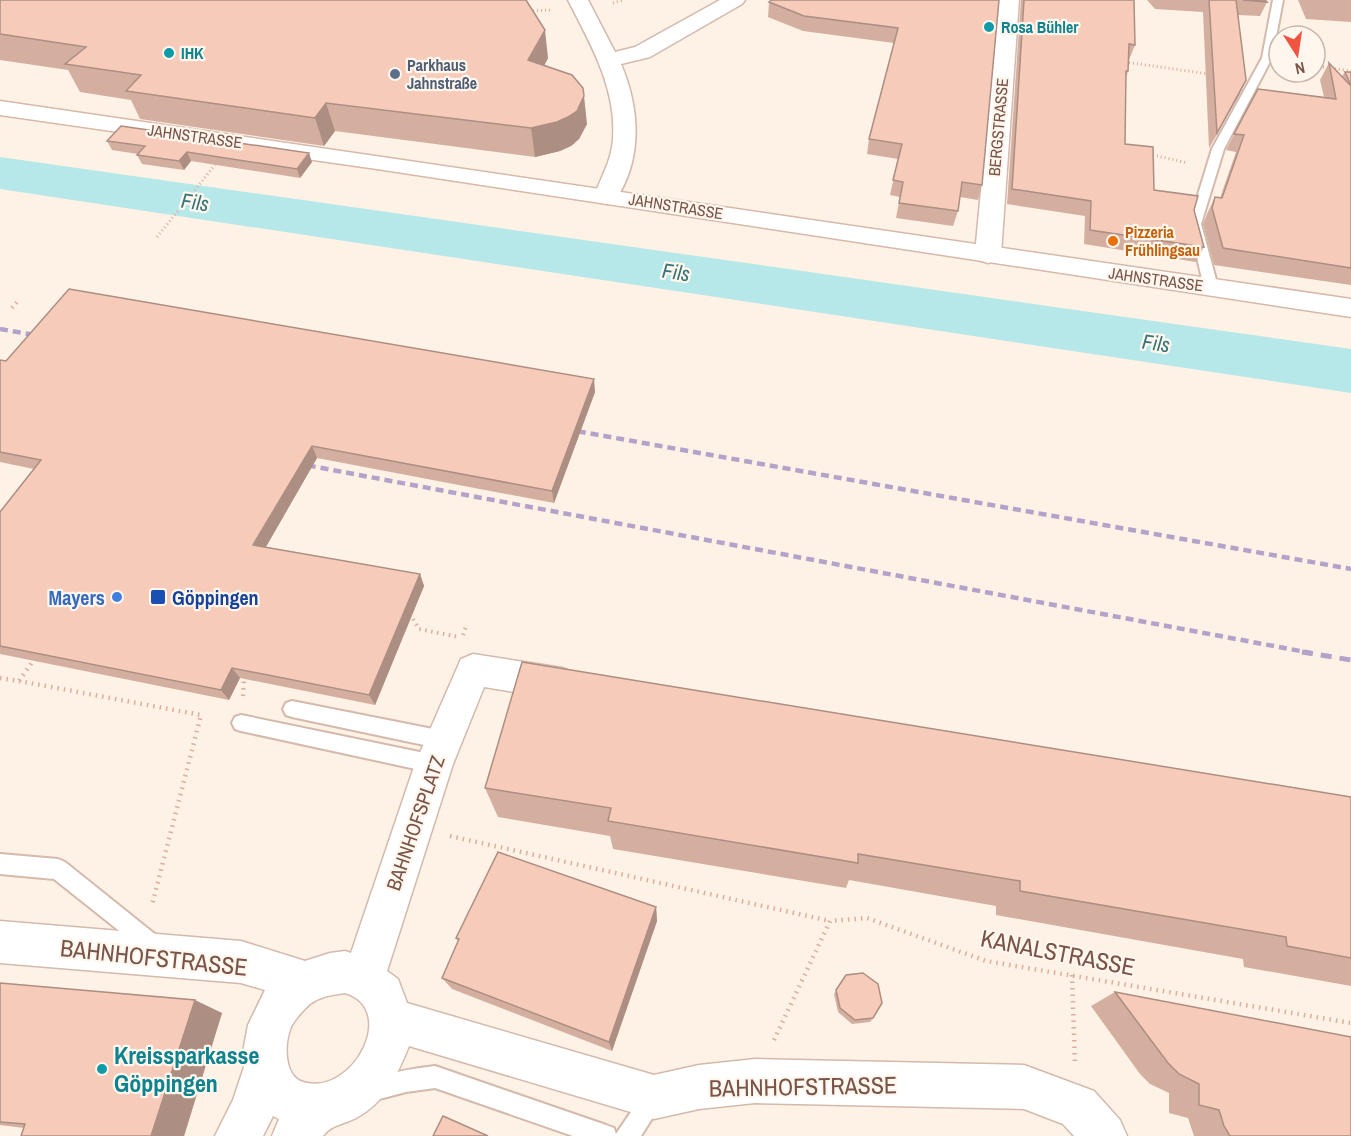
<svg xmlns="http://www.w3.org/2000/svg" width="1351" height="1136" font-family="'Archivo Narrow',sans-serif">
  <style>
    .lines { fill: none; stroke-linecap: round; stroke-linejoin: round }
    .river { fill: #b7e8e9; fill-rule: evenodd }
    .service-casing { stroke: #d3baac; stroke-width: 4 }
    .minor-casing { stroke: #d3baac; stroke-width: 3 }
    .secondary-casing { stroke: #d6b9aa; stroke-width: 3 }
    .path-far2 { stroke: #dbae9d; stroke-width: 3; stroke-dasharray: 1 3; stroke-linecap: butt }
    .path-far1 { stroke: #dbae9d; stroke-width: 4; stroke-dasharray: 1.5 4.5; stroke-linecap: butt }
    .path { stroke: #dbae9d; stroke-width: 4.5; stroke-dasharray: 1.5 5; stroke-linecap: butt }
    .service { fill: #fff; fill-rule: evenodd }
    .minor { fill: #fff; fill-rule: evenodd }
    .secondary { fill: #fff; fill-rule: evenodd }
    .rail-far1 { stroke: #b3a2c9; stroke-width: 4.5; stroke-dasharray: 8 5; stroke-linecap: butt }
    .rail { stroke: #b3a2c9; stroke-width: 5; stroke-dasharray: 11 8; stroke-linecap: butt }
    .wall { fill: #d4afa0 }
    .shaded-wall { fill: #ac8e82 }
    .building { fill: #f6cbba; stroke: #ac8e82; stroke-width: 1.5 }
    .culture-dot { fill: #0f9aa8; stroke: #fff6ed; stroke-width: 2 }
    .service-dot { fill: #5c6f8a; stroke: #fff6ed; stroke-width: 2 }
    .food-dot { fill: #e8710a; stroke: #fff6ed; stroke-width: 2 }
    .shop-dot { fill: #3f7fe0; stroke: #fff6ed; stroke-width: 2 }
    .transit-dot { fill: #1a4fb4; stroke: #fff6ed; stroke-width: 2 }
    .labels { text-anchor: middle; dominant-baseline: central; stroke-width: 4.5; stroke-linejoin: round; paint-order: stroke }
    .far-culture-label { font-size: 16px; font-weight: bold; fill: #0d838f; stroke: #fff6ed; text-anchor: start }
    .far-service-label { font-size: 16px; font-weight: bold; fill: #4e5e75; stroke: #fff6ed; text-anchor: start }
    .far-street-label { font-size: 16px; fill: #795448; stroke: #fff6ed }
    .far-food-label { font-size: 16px; font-weight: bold; fill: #c56008; stroke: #fff6ed; text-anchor: start }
    .shop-label { font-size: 20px; font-weight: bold; fill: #366cbe; stroke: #fff6ed; text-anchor: end }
    .transit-label { font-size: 20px; font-weight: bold; fill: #164399; stroke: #fff6ed; text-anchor: start }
    .street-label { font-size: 20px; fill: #795448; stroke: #fff6ed }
    .water-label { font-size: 21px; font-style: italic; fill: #377478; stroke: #fff6ed }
    .near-street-label { font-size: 24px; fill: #795448; stroke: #fff6ed }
    .near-culture-label { font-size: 24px; font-weight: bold; fill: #0d838f; stroke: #fff6ed; text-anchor: start }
  </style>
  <rect width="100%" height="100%" fill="#fef1e5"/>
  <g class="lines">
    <polygon class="river" points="0,157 1351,349 1351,393 0,189"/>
    <g class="service-casing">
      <g id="service">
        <polygon points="1273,0 1283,0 1272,58 1224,149 1201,224 1218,287 1211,291 1204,287 1189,224 1212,149 1262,58"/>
        <polygon points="292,701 443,731 450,734 452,740 450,746 443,749 292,717 286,715 283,709 286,703"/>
        <polygon points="241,715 434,755 441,758 443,764 441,770 434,773 241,731 235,729 232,723 235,717"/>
        <polygon points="0,854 58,859 65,862 161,939 164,946 161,953 154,956 147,953 54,879 0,874"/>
        <path d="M435,1066L606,1125L614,1128L616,1134L646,1090L654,1087L662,1090L665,1098L641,1136H573L435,1088L406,1092L368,1102L360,1099L357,1091L360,1083C384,1073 410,1069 435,1066Z"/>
      </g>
    </g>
    <g class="minor-casing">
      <g id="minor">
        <path d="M568,0H588L615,52L635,47L720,0H745L742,4L650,57L621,64C640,109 643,159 615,201L606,204L597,201L594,196C601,178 612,159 613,139C617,89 590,43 568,0Z"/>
        <polygon points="999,0 1019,0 1001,254 997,260 988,263 979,260 975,254"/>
        <path d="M473,654L562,668L575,673L580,684L575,695L562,700L484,687L453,764L387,971L398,979L407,1003L654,1075L699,1065L755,1059L1024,1065L1094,1091L1120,1120L1127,1136H1074L1063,1124L1024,1109L755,1103L699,1109L654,1119L409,1046C397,1075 385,1103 356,1118C343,1125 332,1124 323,1136H272L279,1119L273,1116L263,1136H215L233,1100L244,1067L243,1052L248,1025L265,990L241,983L0,963V921L241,941L305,961L330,953L345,951L351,953L415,764L461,659ZM345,993C399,1009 353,1097 303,1082C283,1076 284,1041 292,1025C297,1017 303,1010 310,1004C321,996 332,995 345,993Z"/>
      </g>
    </g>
    <g class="secondary-casing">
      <polygon id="secondary" points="0,101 1351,299 1351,317 377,169 0,115"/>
    </g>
    <g class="path-far2">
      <polyline points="613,3 623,0"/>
      <polyline points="529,11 552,10"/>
      <polyline points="1125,62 1209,74"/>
      <polyline points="1315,66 1351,71"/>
      <polyline points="1149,154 1188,163"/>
      <polyline points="157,237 215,165"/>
    </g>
    <g class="path-far1">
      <polyline points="12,308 19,300"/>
      <polyline points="407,619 413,619 419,629 459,637"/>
      <polyline points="463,635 466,626"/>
    </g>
    <g class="path">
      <polyline points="0,678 19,681 33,661"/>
      <polyline points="19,681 201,715 152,905"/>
      <polyline points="243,696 244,679"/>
      <polyline points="450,836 830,921"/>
      <polyline points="1072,975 1075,1064"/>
      <polyline points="774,1040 830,921 867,918 986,961 1351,1023"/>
    </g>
    <use href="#service" class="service"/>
    <use href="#minor" class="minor"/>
    <use href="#secondary" class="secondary"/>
    <g class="rail-far1">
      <polyline points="0,329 46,337"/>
      <polyline points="565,429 1351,569"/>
      <polyline points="295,463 1311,653"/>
    </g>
    <polyline class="rail" points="1302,652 1351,660"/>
  </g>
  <g class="wall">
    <polygon points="0,0 548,58 544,66 587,124 579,139 571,146 560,151 535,157 335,131 324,146 140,119 131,100 80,92 68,70 0,60"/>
    <polygon points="999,0 982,185 978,200 960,197 958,211 953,226 896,218 900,197 890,195 898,159 867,154 869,139 894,43 803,31 768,17 769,2"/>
    <polygon points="1021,0 1134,0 1135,45 1129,60 1128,71 1126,78 1125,144 1154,190 1194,210 1204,247 1196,262 1084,244 1085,216 1007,204"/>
    <polygon points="1147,0 1265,0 1267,2 1260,16 1238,15 1246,80 1209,148 1203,12 1155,9"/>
    <polygon points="1298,0 1351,0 1351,22 1306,19"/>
    <polygon points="1329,63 1342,76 1345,72 1351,72 1351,285 1214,265 1203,224 1207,214 1215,197 1220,198 1236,152 1226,150 1258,89 1324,97 1320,80"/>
    <polygon points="107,141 312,162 300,178 191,161 184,170 142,164 137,155 138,154 112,150"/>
    <polygon points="0,360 6,361 595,392 554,503 317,458 266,547 420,574 424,586 375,705 240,678 229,700 0,654 0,512 34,469 0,462"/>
    <polygon points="485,788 1351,797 1351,986 1244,967 1243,959 996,915 996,906 849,880 846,888 613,849 610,836 498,817"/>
    <polygon points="656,907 657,921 612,1051 452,989 442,978 458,941 456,938"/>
    <polygon points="846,975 873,1018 870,1022 852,1024 838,1012 834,994"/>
    <polygon points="0,983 222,1013 184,1136 21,1136 24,1128 0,1125"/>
    <polygon points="1115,992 1351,1136 1194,1136 1188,1118 1169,1113 1169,1093 1150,1084 1140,1074 1091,1006"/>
  </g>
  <g class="shaded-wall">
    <polygon points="545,30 548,58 532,89 528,60"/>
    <polygon points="1246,80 1239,95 1209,148 1217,133"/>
    <polygon points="584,96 587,124 579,139 571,146 560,151 535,157 531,128"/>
    <polygon points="326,103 335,131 324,146 315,118"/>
    <polygon points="187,152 191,161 184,170 179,161"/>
    <polygon points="309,153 312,162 300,178 297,169"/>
    <polygon points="594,379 595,392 554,503 552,491"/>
    <polygon points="312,446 317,458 260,557 253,545"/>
    <polygon points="420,574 424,586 375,705 369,695"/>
    <polygon points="232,668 240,678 229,700 221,690"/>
    <polygon points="656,907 657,921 612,1051 609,1042"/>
    <polygon points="195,1000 222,1013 184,1136 151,1136"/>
  </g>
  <g class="building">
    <polygon points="0,0 526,0 545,30 528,60 572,75 583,88 584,96 577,111 568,117 557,122 531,128 326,103 315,118 126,91 141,75 65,64 86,47 0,34"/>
    <polygon points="772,0 999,0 982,185 962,182 958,211 899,203 903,182 893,180 902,144 869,139 898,28 804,16 769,2"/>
    <polygon points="1024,0 1134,0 1135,45 1129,44 1128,71 1126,71 1125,144 1153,147 1154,190 1198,196 1194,210 1204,247 1090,230 1091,201 1012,189"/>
    <polygon points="1209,0 1236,0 1246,80 1217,133"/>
    <polygon points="1243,0 1265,0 1267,2"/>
    <polygon points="1329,63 1351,86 1345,72 1351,72 1351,268 1223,248 1212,208 1215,197 1222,198 1244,135 1234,134 1258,89 1336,99"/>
    <polygon points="121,126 309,153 297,169 187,152 179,161 137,155 145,146 107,141"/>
    <polygon points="69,289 594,379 552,491 312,446 253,545 420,574 369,695 232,668 221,690 0,646 0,512 41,460 0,452 0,360 6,361"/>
    <polygon points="522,662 1351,797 1351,958 1287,946 1286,937 1020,891 1020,881 858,854 858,863 608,821 611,808 485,788"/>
    <polygon points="498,852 656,907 609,1042 442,978 459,939 456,938"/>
    <polygon points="863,973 878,984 882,1003 873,1018 855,1020 840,1008 836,990 846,975"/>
    <polygon points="0,983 195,1000 151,1136 21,1136 25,1124 0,1122"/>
    <polygon points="1115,992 1351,1037 1351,1136 1230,1136 1224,1126 1219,1110 1199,1105 1199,1084 1179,1074 1168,1063"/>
    <polygon points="443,1116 488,1136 433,1136"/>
  </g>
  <g class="culture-dot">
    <circle cx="989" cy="27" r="6"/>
    <circle cx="169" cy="53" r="6"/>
    <circle cx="102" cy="1069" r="6"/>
  </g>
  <circle class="service-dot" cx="395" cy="74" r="6"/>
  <circle class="food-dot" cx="1113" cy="241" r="6"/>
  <circle class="shop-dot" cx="117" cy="597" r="6"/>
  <rect class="transit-dot" x="150" y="589" width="16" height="16" rx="3"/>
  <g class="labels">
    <g class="far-culture-label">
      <text x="1001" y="27">Rosa Bühler</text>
      <text x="181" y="53">IHK</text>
    </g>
    <g class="far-service-label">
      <text x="407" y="65">Parkhaus<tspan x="407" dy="18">Jahnstraße</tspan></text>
    </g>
    <g class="far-street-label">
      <text transform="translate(998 127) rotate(-85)">BERGSTRASSE</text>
      <text transform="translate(195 136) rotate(8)">JAHNSTRASSE</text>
      <text transform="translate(676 206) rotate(9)">JAHNSTRASSE</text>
      <text transform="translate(1156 279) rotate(8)">JAHNSTRASSE</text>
    </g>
    <g class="far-food-label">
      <text x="1125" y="232">Pizzeria<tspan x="1125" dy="18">Frühlingsau</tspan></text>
    </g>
    <g class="shop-label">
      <text x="105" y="597">Mayers</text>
    </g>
    <g class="transit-label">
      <text x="172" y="597">Göppingen</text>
    </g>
    <g class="street-label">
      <text transform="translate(415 823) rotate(-71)">BAHNHOFSPLATZ</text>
    </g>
    <g class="water-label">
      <text transform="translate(195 202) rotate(8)">Fils</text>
      <text transform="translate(676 272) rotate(8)">Fils</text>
      <text transform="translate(1156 343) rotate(8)">Fils</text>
    </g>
    <g class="near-street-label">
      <text transform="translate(1058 952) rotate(11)">KANALSTRASSE</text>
      <text transform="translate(154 957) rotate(6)">BAHNHOFSTRASSE</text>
      <text transform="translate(803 1086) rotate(-1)">BAHNHOFSTRASSE</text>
    </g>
    <g class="near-culture-label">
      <text x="114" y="1055">Kreissparkasse<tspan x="114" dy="28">Göppingen</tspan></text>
    </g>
  </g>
  <g transform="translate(1297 54) rotate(168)"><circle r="28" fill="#fff6ed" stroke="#c9b5ab" stroke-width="1.5"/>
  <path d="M0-4.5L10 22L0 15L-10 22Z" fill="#f15541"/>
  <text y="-9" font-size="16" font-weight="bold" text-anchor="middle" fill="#795448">N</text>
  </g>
</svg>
